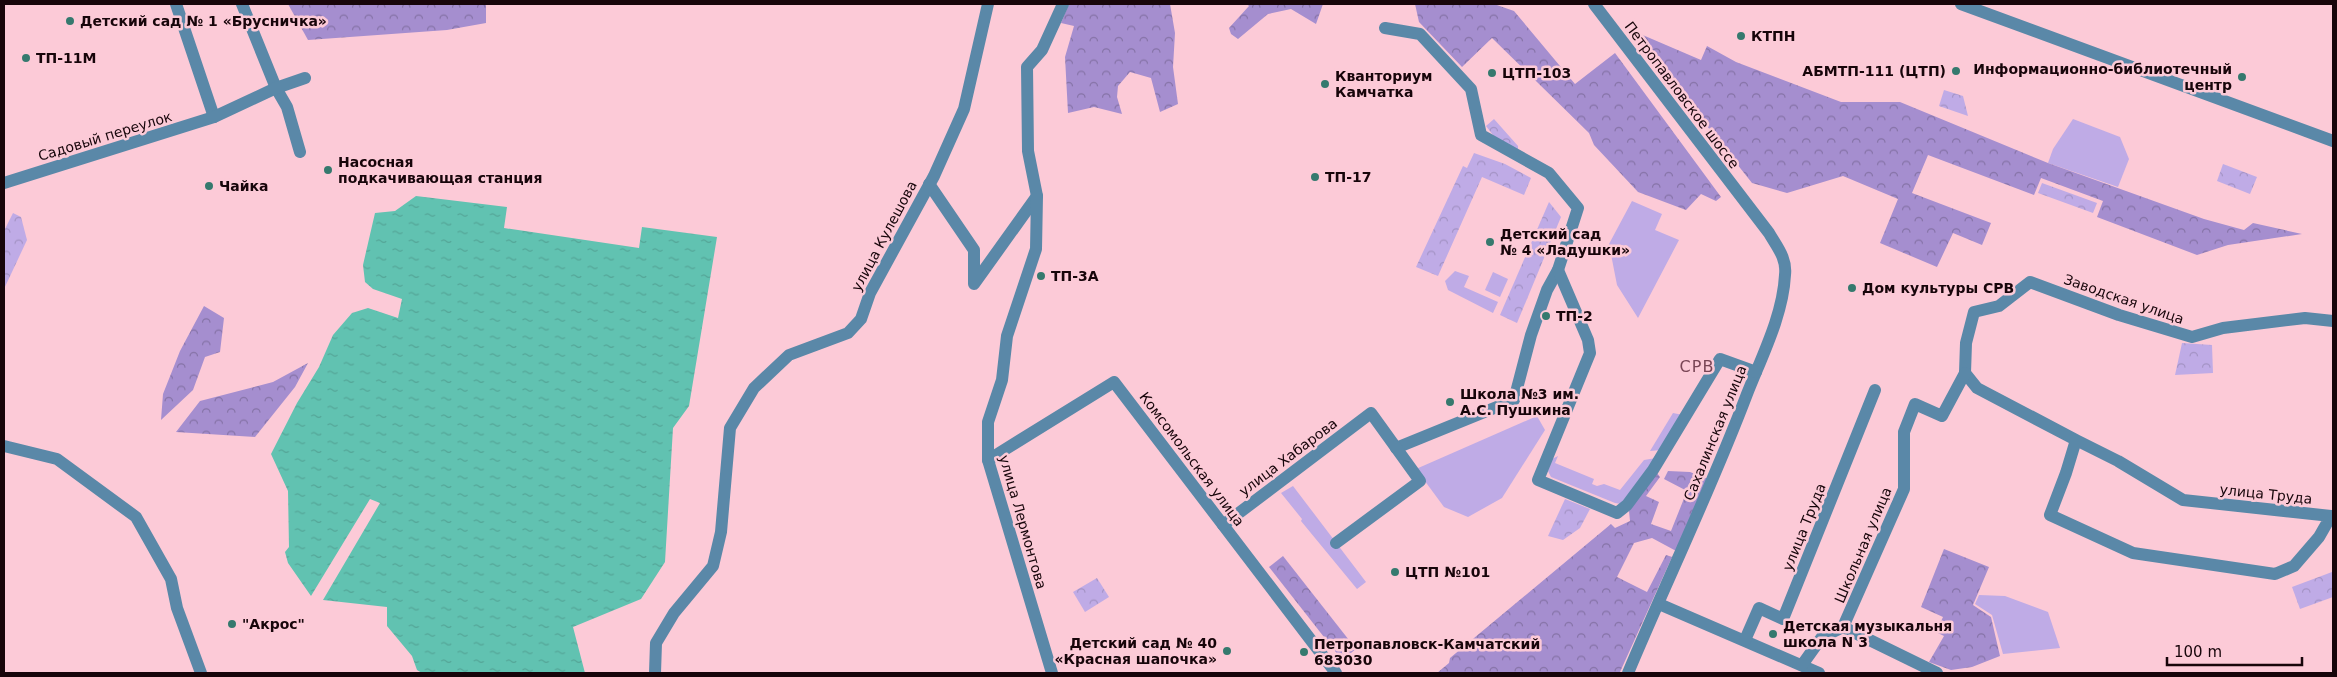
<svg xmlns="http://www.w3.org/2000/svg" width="2337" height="677" font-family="'DejaVu Sans',sans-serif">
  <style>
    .grass { fill: #bfabe6 }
    .forest { fill: url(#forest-crowns) }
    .park { fill: url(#park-crowns) }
    .water { fill: url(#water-ripples) }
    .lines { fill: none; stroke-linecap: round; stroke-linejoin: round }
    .minor { stroke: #5a88a8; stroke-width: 12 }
    .poi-dot { fill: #35796e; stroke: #fccad7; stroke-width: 2 }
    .labels { text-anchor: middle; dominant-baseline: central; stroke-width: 5; stroke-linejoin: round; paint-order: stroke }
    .poi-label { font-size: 14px; font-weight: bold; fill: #17050a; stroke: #fccad7; text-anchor: start }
    .street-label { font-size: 14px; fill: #17050a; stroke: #fccad7 }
    .quarter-label { font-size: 16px; letter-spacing: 1px; fill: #794555; stroke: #fccad7 }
  </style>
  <defs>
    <pattern id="forest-crowns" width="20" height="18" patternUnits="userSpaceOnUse" patternTransform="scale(1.25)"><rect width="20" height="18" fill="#a58ecf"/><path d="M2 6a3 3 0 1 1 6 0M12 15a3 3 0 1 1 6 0" fill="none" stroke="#8572a6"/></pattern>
    <pattern id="park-crowns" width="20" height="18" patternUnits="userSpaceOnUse" patternTransform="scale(1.25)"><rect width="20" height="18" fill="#bfabe6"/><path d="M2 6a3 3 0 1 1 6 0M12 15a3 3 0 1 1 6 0" fill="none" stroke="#a392c4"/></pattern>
    <pattern id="water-ripples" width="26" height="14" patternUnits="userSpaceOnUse" patternTransform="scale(1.25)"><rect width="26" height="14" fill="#61c2b1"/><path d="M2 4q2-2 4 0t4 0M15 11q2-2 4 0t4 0" fill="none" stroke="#54a597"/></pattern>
  </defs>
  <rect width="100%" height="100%" fill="#fccad7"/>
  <g class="grass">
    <polygon points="2073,119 2120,137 2129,159 2118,187 2048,163 2053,149"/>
    <polygon points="1632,201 1662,214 1655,230 1679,240 1638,318 1617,285 1609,244"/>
    <polygon points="1455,271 1469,276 1464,287 1498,302 1493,313 1448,290 1445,281"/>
    <polygon points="1493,272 1508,279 1500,297 1485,290"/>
    <polygon points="1673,413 1683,415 1661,450 1650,451"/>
    <polygon points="1537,416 1545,430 1502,498 1468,517 1444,507 1416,469"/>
    <polygon points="1558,456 1555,463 1594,479 1592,484 1597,486 1604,484 1620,490 1644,460 1656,458 1621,504 1615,503 1551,477 1548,471 1552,459"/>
    <polygon points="1293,486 1366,582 1357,589 1301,521 1302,519 1281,493"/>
    <polygon points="1979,595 2005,596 2048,612 2060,648 2003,654 1992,615 1975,604"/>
  </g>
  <g class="forest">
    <polygon points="288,4 486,4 486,23 447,30 308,40"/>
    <polygon points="1069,4 1170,4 1175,33 1173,67 1178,104 1160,112 1151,78 1130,72 1118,86 1117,97 1122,114 1094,107 1068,113 1065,57 1074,26 1061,23"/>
    <polygon points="1247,4 1323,4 1316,24 1291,9 1268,14 1238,39 1231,34 1229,28 1249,6"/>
    <polygon points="1415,4 1494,4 1514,11 1575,84 1615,53 1721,197 1716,201 1701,194 1686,210 1638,192 1594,145 1589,133 1492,38 1462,67 1419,22"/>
    <polygon points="1631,30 1701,60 1707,46 1736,62 1841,102 1900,102 2048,163 2204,219 2244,230 2253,223 2302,234 2228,245 2197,255 2097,217 2103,201 2041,178 2034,195 1928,155 1912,193 1991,223 1982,245 1953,233 1937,267 1880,243 1898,199 1843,176 1787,193 1752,183"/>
    <polygon points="204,306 224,318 220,352 205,357 193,390 161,420 163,394 180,351"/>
    <polygon points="308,363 295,387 255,437 176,432 200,401 273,382"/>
    <polygon points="1668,471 1690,472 1708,479 1678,552 1652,538 1634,543 1617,577 1647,592 1666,555 1672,557 1620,672 1437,673 1449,663 1450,658 1611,524 1615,528 1630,521 1629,511 1657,473 1660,477 1646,496 1659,502 1651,524 1671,531 1687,491 1664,479"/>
    <polygon points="1944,549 1989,567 1973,605 1991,617 2000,656 1972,667 1951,670 1929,662 1944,636 1936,632 1943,617 1921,607"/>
    <polygon points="1283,556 1356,649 1342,660 1269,567"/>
  </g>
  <g class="park">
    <polygon points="1944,90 1963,96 1968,116 1939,106"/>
    <polygon points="1494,119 1518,146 1518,150 1496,139 1486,126"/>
    <polygon points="1474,153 1505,164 1531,178 1524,195 1482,177 1438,276 1416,267 1463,166 1467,168"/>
    <polygon points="2223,164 2257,177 2250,194 2217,181"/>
    <polygon points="2042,183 2097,203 2093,213 2038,193"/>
    <polygon points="1549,202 1561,217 1517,323 1500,315"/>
    <polygon points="13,213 21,217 27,240 4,289 4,231"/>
    <polygon points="2182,343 2212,345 2213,373 2175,375"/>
    <polygon points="1565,499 1590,509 1580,528 1563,540 1548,536"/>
    <polygon points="2332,572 2333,597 2300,609 2292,587"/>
    <polygon points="1097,578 1109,597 1085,612 1073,592"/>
  </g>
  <polygon class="water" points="416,196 507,207 504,228 639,248 642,227 717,237 689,406 673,428 665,562 641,599 573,627 585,673 422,673 417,670 412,656 387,626 387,607 323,600 380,503 370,499 311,596 288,563 285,552 289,547 288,491 271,454 297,403 319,367 333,335 352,313 368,308 398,318 402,299 373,289 365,282 363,265 375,213 395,211"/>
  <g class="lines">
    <g class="minor">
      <polyline points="176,4 214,117"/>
      <polyline points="242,4 276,88 287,107 300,152"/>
      <path d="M1594,4L1769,233C1777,247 1787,258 1785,275C1783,315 1762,356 1747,394C1711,489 1667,580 1628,673"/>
      <polyline points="1961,4 2333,141"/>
      <polyline points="1385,28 1420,34 1471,89 1481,135 1549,173 1578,208 1558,270 1547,290 1531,335 1514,400 1396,448"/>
      <polyline points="4,183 214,117 276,88 305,78"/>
      <polyline points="929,184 974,250 974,284 1037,196"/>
      <polyline points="1558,270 1588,340 1590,353 1538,480 1617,513 1627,505 1653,470 1720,359 1756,372"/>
      <polyline points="2076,440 2118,461 2183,500 2331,516 2319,537 2294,566 2275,574 2133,553 2050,515 2066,473 2076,440 1977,388 1965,373 1966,343 1974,312 1999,306 2030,282 2119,315 2192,337 2223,328 2305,318 2333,321"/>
      <polyline points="4,446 57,459 136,517 171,579 177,608 201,673"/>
      <polyline points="988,460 1114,382 1336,673"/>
      <polyline points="1223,525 1371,413 1420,481 1336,543"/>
      <polyline points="1659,604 1819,673"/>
      <polyline points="1843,627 1904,489 1904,432 1915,404 1942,416 1965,373"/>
      <polyline points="1745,640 1759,608 1783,619 1875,390"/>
      <polyline points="1802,665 1822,637 1843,627 1937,673"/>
      <polyline points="655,673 656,643 674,613 713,566 721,532 730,428 754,388 789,355 848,333 861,319 870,293 934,176 964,109 988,4"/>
      <polyline points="1052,673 988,460 988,422 1002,380 1007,336 1036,249 1037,196 1028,151 1027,67 1042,50 1063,4"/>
    </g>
  </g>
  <g class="poi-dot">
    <circle cx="70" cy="21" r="5"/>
    <circle cx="1741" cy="36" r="5"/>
    <circle cx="26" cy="58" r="5"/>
    <circle cx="1956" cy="71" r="5"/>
    <circle cx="1492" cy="73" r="5"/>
    <circle cx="2242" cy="77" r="5"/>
    <circle cx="1325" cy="84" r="5"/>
    <circle cx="328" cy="170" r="5"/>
    <circle cx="1315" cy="177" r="5"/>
    <circle cx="209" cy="186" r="5"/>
    <circle cx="1490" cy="242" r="5"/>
    <circle cx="1041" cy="276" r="5"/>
    <circle cx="1852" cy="288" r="5"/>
    <circle cx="1546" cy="316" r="5"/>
    <circle cx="1450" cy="402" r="5"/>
    <circle cx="1395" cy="572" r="5"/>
    <circle cx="232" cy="624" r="5"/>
    <circle cx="1773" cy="634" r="5"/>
    <circle cx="1227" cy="651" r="5"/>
    <circle cx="1304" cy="652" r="5"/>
  </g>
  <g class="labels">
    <g class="poi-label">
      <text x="80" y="21">Детский сад № 1 «Брусничка»</text>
      <text x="1751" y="36">КТПН</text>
      <text x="36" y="58">ТП-11М</text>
      <text x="2232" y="69" text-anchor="end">Информационно-библиотечный<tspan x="2232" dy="16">центр</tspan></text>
      <text x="1946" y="71" text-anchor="end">АБМТП-111 (ЦТП)</text>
      <text x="1502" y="73">ЦТП-103</text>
      <text x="1335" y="76">Кванториум<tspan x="1335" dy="16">Камчатка</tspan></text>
      <text x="338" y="162">Насосная<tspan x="338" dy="16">подкачивающая станция</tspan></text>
      <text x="1325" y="177">ТП-17</text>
      <text x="219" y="186">Чайка</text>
      <text x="1500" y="234">Детский сад<tspan x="1500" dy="16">№ 4 «Ладушки»</tspan></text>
      <text x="1051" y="276">ТП-3А</text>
      <text x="1862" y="288">Дом культуры СРВ</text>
      <text x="1556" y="316">ТП-2</text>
      <text x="1460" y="394">Школа №3 им.<tspan x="1460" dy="16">А.С. Пушкина</tspan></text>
      <text x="1405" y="572">ЦТП №101</text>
      <text x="242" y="624">"Акрос"</text>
      <text x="1783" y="626">Детская музыкальня<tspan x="1783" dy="16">школа N 3</tspan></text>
      <text x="1217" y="643" text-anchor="end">Детский сад № 40<tspan x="1217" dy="16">«Красная шапочка»</tspan></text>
      <text x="1314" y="644">Петропавловск-Камчатский<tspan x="1314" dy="16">683030</tspan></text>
    </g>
    <g class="street-label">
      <text transform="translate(1682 95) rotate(53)">Петропавловское шоссе</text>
      <text transform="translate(105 136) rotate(-17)">Садовый переулок</text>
      <text transform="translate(884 236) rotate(-62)">улица Кулешова</text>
      <text transform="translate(2124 299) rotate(19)">Заводская улица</text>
      <text transform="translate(1715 433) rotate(-68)">Сахалинская улица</text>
      <text transform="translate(1288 457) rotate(-37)">улица Хабарова</text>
      <text transform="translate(1192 459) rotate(53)">Комсомольская улица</text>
      <text transform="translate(2266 494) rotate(6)">улица Труда</text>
      <text transform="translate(1023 522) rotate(74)">улица Лермонтова</text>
      <text transform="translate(1804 527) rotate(-68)">улица Труда</text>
      <text transform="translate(1863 545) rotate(-67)">Школьная улица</text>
    </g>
    <g class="quarter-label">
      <text x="1697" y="366">СРВ</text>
    </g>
  </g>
  <rect width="2337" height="677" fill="none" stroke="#17050a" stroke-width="10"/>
  <path d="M2167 657v8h135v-8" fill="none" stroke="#17050a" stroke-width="2.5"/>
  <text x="2174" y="657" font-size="15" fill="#17050a" stroke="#fccad7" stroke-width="4" paint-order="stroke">100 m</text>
</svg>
